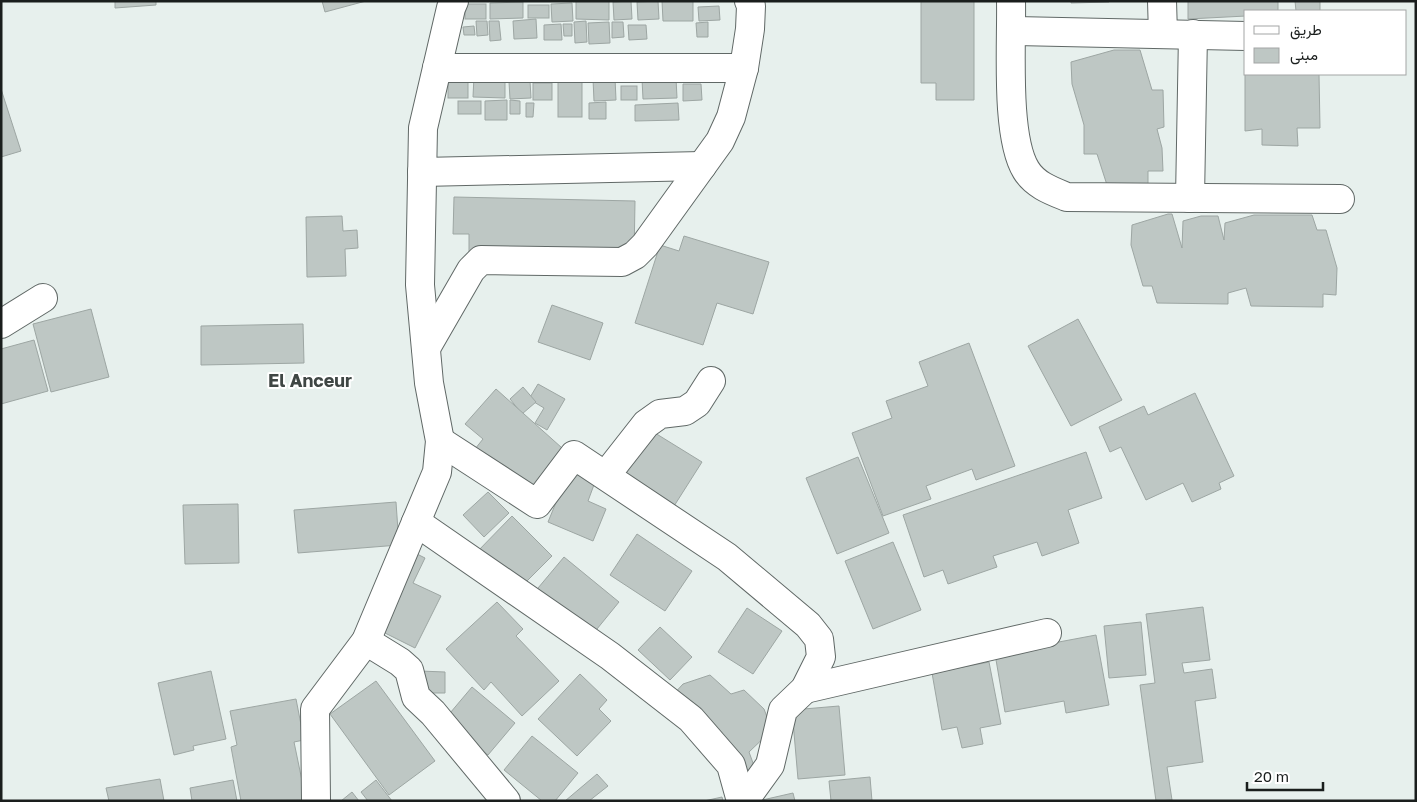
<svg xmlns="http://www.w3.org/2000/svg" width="1417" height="802" font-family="'Golos Text',Vazirmatn,sans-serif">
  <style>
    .building { fill: #bec7c4; stroke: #9da6a3 }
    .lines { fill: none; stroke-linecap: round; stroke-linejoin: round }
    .minor-casing { stroke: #606866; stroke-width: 30 }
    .minor { stroke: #fff; stroke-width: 28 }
    .labels { text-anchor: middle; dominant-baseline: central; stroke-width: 4; stroke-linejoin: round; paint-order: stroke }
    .district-label { font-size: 18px; font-weight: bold; fill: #3f4644; stroke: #fff }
  </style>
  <rect width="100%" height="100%" fill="#e7f0ed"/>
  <g class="building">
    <polygon points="115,1 156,1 156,5 115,8"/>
    <polygon points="322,1 366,1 325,12"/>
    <polygon points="576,1 609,1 609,20 576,19"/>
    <polygon points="631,1 632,19 614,20 613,2"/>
    <polygon points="658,1 659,19 638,20 637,2"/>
    <polygon points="662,1 693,1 693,21 663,21"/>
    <polygon points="921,1 974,1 974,100 936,100 936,83 921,83"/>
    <polygon points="1071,1 1109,1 1109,2 1071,3"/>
    <polygon points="1188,1 1278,1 1278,11 1246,11 1246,16 1188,19"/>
    <polygon points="1295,1 1320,1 1320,11 1296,11"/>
    <polygon points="523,2 523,18 490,19 490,3"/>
    <polygon points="572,3 573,21 552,22 551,4"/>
    <rect x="465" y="4" width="21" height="15"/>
    <rect x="528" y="5" width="21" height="13"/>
    <polygon points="719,6 720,20 699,21 698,7"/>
    <polygon points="536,19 537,38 514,39 513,21"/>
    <polygon points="476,21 487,21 488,35 477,36"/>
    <polygon points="489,21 499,21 501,40 490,41"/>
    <polygon points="586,21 587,42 575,43 574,22"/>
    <polygon points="609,22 610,43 589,44 588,23"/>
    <polygon points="612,22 623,22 624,37 612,38"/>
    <polygon points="708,22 708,37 697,37 696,23"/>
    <polygon points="561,24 562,40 544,40 544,25"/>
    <polygon points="563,24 572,24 572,36 564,36"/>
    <polygon points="628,25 646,25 647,39 629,40"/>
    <polygon points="474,26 475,35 464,35 463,27"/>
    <polygon points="1114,50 1140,50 1152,90 1163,90 1164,127 1157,129 1162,148 1163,171 1148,171 1148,184 1107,185 1097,154 1084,154 1084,125 1072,84 1071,62"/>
    <polygon points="1245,53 1246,74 1319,74 1320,128 1297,128 1298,146 1262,145 1262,129 1245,131"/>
    <polygon points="474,76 505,77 505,98 473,97"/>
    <rect x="558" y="76" width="24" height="41"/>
    <polygon points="615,78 616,100 594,101 593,79"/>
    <polygon points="676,78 677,98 643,99 642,79"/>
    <rect x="448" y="81" width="20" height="17"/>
    <polygon points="530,81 531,98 510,99 509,82"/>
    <rect x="533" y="83" width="19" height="17"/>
    <polygon points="683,84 701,84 702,100 683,101"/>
    <rect x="621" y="86" width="16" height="14"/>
    <polygon points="1,89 21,151 1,157"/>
    <polygon points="507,100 507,120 485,120 485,101"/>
    <polygon points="510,100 520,101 520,114 510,114"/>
    <rect x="458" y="101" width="23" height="13"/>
    <polygon points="606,102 606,119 589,119 589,103"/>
    <polygon points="526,103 534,103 533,117 526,117"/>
    <polygon points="678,103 679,120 635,121 635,105"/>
    <polygon points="454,197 635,201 634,259 469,270 469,234 453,234"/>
    <polygon points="1168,214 1172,214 1182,248 1183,221 1201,216 1218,216 1224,240 1225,223 1254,215 1312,215 1317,230 1326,230 1337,268 1336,295 1323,294 1323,307 1322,307 1251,306 1246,288 1228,293 1228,304 1157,303 1152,286 1143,286 1131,245 1132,225"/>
    <polygon points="342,216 343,231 357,230 358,248 345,249 346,276 307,277 306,217"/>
    <polygon points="684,236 769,262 753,314 717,303 703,345 635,323 660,245 679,251"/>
    <polygon points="552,305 603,323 590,360 538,342"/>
    <polygon points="91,309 109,377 51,392 33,324"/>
    <polygon points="1078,319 1122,400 1071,426 1028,346"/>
    <polygon points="303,324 304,363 201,365 201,326"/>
    <polygon points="34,340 48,391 1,404 1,349"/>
    <polygon points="969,343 1015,466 976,480 972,469 926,486 931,499 883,516 852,433 892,418 886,401 928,386 919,362"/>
    <polygon points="538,384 565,399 547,430 535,423 544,408 529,399"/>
    <polygon points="523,387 536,402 522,414 510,399"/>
    <polygon points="496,389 571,456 528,505 475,449 483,439 465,424"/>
    <polygon points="1195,393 1234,476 1219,483 1221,489 1192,502 1183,483 1146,500 1121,447 1110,452 1099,427 1144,406 1148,415"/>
    <polygon points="642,425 702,462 669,514 610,476"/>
    <polygon points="1086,452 1102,498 1068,510 1079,543 1042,556 1037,542 993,556 997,567 948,584 943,570 924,577 903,515"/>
    <polygon points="858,457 889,533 837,554 806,478"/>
    <polygon points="569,471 595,482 588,501 606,509 593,541 548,522"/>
    <polygon points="488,492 509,513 484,537 463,515"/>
    <polygon points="396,502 399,545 298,553 294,510"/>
    <polygon points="238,504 239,563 185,564 183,505"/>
    <polygon points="512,516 552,556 516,592 476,553"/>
    <polygon points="637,534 692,571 665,611 610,575"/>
    <polygon points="893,542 921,610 873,629 845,561"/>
    <polygon points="415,553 425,558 413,583 441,596 415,648 377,629"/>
    <polygon points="564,557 619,602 588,640 533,594"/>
    <polygon points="497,602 523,629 516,636 559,681 522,716 491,682 484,690 446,649"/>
    <polygon points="1203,607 1210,660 1182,663 1184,673 1212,669 1216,698 1195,701 1203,762 1167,767 1172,800 1156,801 1140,685 1155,683 1146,614"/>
    <polygon points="747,608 782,631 753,674 718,652"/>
    <polygon points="1141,622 1146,675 1109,678 1104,626"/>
    <polygon points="660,627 692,657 670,680 638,650"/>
    <polygon points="1096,635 1109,705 1066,713 1064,701 1005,712 995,654"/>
    <polygon points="989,662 1001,724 980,728 983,744 962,748 957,727 942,730 932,673"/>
    <polygon points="211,671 226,739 193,746 194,750 174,755 158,683"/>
    <polygon points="420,671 445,672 445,693 420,693"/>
    <polygon points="580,674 607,700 599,709 611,721 577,756 538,719"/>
    <polygon points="710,675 731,694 744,690 764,709 772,730 749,752 757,774 750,782 671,697 683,684"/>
    <polygon points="376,681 435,761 389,795 330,714"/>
    <polygon points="472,687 515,723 488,755 445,719"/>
    <polygon points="296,699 304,740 294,742 306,800 241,801 231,747 237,745 230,711"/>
    <polygon points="839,706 845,775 798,779 792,710"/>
    <polygon points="532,736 578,773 555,801 542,801 504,770"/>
    <polygon points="597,774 608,786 589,801 565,801"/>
    <polygon points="870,777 872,801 831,801 829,781"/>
    <polygon points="160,779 164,801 109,801 106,788"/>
    <polygon points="233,780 237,801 192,801 190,788"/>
    <polygon points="376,780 392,801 368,801 361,792"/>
    <polygon points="352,792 359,801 341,801"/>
    <polygon points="793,793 795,801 758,801"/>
    <polygon points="722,797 723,801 704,801"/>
  </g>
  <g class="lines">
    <g class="minor-casing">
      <g id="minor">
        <path d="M1011,1C1012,42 1005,136 1026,170C1035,185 1052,191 1067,197L1340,199"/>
        <polyline points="1162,1 1163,34"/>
        <polyline points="1012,31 1246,36"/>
        <polyline points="437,68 744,68"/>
        <polyline points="422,172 702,166"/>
        <polyline points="1190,198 1193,34"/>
        <polyline points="1,324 43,298"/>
        <polyline points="426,348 471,270 481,260 622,262 635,255 645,245 720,141 731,117 744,68 750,29 751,6 749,1"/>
        <polyline points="440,441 537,504 574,455 727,557 808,625 819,639 821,657 805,689 783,710 770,765 744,801"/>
        <polyline points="606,475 646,424 660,414 685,411 697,403 711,381"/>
        <polyline points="416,522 610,656 691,719 731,765 741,801"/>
        <polyline points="366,641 400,662 409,670 416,697 433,713 506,801"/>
        <polyline points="805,689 1047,633"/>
        <polyline points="316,801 315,709 366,641 437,472 440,441 429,383 420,285 423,128 451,8 454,1"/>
      </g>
    </g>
    <use href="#minor" class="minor"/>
  </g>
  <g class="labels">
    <g class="district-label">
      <text x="310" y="380">El Anceur</text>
    </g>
  </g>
  <rect width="1417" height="802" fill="none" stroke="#1a1e1d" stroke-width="5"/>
  <rect x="1244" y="10" width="162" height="65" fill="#ffffff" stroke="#a3a5a5"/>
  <rect x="1254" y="26" width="25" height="8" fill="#ffffff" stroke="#a3a5a5"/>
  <text x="1290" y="35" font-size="15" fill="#1a1e1d">طريق</text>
  <rect x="1254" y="48" width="25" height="15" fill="#bec7c4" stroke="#a3a5a5"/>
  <text x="1290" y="60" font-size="15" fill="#1a1e1d">مبنى</text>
  <path d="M1247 782v8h76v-8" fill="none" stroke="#1a1e1d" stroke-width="2.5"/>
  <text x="1254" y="782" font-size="15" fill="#1a1e1d" stroke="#ffffff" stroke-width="4" paint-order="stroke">20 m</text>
</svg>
